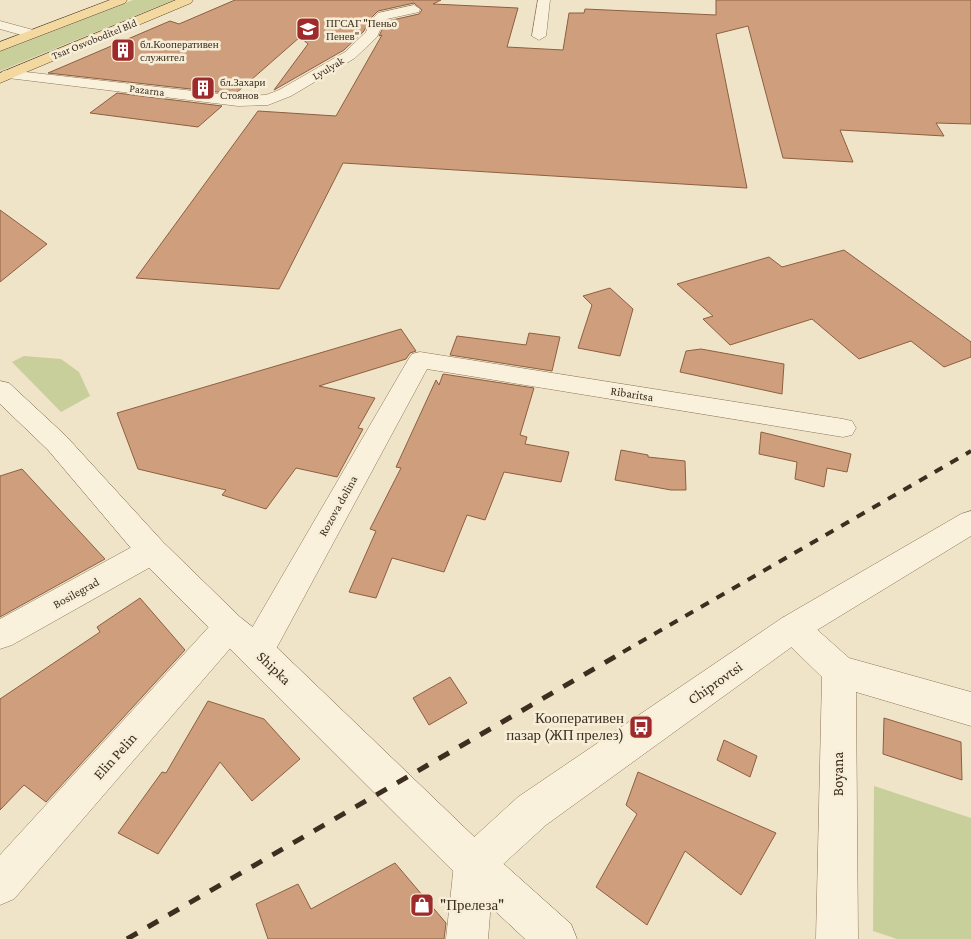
<svg xmlns="http://www.w3.org/2000/svg" width="971" height="939" font-family="'Crimson Pro',serif">
  <style>
    .green { fill: #c9cf9b }
    .building { fill: #cf9f7d; stroke: #8d5f41 }
    .lines { fill: none; stroke-linecap: round; stroke-linejoin: round }
    .minor-casing { stroke: #8d765c; stroke-width: 1 }
    .tertiary-casing { stroke: #8d765c; stroke-width: 1 }
    .secondary-casing { stroke: #6f573f; stroke-width: 1 }
    .primary-casing { stroke: #5b4430; stroke-width: 1 }
    .minor { fill: #faf1dc; fill-rule: evenodd }
    .tertiary { fill: #faf1dc; fill-rule: evenodd }
    .secondary { fill: #faf1dc; fill-rule: evenodd }
    .primary { fill: #f3d9a0; fill-rule: evenodd }
    .rail-far1 { stroke: #3d2e20; stroke-width: 4; stroke-dasharray: 9 9; stroke-linecap: butt }
    .rail { stroke: #3d2e20; stroke-width: 5; stroke-dasharray: 12 12; stroke-linecap: butt }
    .labels { text-anchor: middle; dominant-baseline: central; stroke-width: 5; stroke-linejoin: round; paint-order: stroke }
    .far-poi-label { font-size: 11px; fill: #3d2e20; stroke: #f7eed8; text-anchor: start }
    .far-street-label { font-size: 11px; fill: #3d2e20; stroke: #f7eed8 }
    .street-label { font-size: 12px; fill: #3d2e20; stroke: #f7eed8 }
    .near-street-label { font-size: 15px; fill: #3d2e20; stroke: #f7eed8 }
    .near-poi-label { font-size: 15px; fill: #3d2e20; stroke: #f7eed8; text-anchor: end }
  </style>
  <rect width="100%" height="100%" fill="#f0e4c8"/>
  <g class="green">
    <polygon points="133,0 174,0 0,71 0,51"/>
    <polygon points="24,356 61,359 79,372 90,396 61,412 12,362"/>
    <polygon points="874,786 971,818 971,939 897,939 873,931"/>
  </g>
  <g class="building">
    <polygon points="235,0 441,0 433,4 518,8 507,47 563,50 569,13 584,13 585,9 716,15 716,0 971,0 971,124 936,123 944,136 840,130 853,162 783,158 748,26 716,34 747,188 343,163 279,289 136,278 258,111 336,116 382,35 379,36 385,24 388,21 419,14 422,10 414,3 378,11 369,20 364,31 344,50 274,90 308,44 300,37 235,94 48,73 170,21 179,24"/>
    <polygon points="117,93 222,106 198,127 90,113"/>
    <polygon points="0,210 47,244 0,282"/>
    <polygon points="844,250 971,342 971,357 944,367 911,341 859,359 812,319 730,345 703,319 713,316 677,284 769,257 782,267"/>
    <polygon points="610,288 633,309 620,356 578,348 592,305 583,296"/>
    <polygon points="401,329 416,351 410,353 406,359 319,386 375,398 358,428 363,429 337,477 296,468 266,509 222,495 226,490 138,469 117,413"/>
    <polygon points="529,333 560,337 552,371 450,355 457,336 526,345"/>
    <polygon points="701,349 784,364 782,394 680,372 686,351"/>
    <polygon points="443,374 534,388 520,435 527,437 525,444 569,452 561,482 504,472 485,520 467,515 444,572 392,558 376,598 349,592 376,531 370,529 401,468 396,467 436,380 439,385"/>
    <polygon points="761,432 851,454 847,472 827,468 824,487 795,479 797,462 759,454"/>
    <polygon points="621,450 648,455 648,457 685,461 686,490 671,490 615,480"/>
    <polygon points="22,469 105,559 0,617 0,476"/>
    <polygon points="140,598 185,650 46,802 24,785 0,810 0,699 100,632 97,627"/>
    <polygon points="450,677 467,703 429,725 413,698"/>
    <polygon points="208,701 264,719 300,759 252,801 220,762 158,854 118,833 162,772 166,773"/>
    <polygon points="884,718 961,742 962,780 883,754"/>
    <polygon points="724,740 757,756 750,777 717,760"/>
    <polygon points="638,772 776,833 741,895 685,851 647,925 596,887 637,814 626,805"/>
    <polygon points="395,863 446,923 444,939 268,939 256,904 298,884 311,909"/>
  </g>
  <g class="lines">
    <g class="minor-casing">
      <g id="minor">
        <polygon points="538,0 550,0 546,36 539,40 532,36"/>
        <polygon points="414,5 420,9 419,12 387,19 383,23 377,37 355,58 291,96 268,105 238,106 8,78 3,77 1,74 3,71 8,70 238,96 266,95 279,90 345,52 366,32 370,21 378,13"/>
        <polygon points="0,21 37,31 39,34 32,38 0,29"/>
        <polygon points="420,352 843,419 852,421 856,428 852,435 843,437 427,369 269,662 257,666 245,662 240,651 245,640 408,360 412,354"/>
        <polygon points="152,539 163,542 167,551 163,560 12,645 0,649 0,619 141,542"/>
        <polygon points="229,613 240,617 245,627 240,637 14,899 0,905 0,855 218,617"/>
        <polygon points="793,614 804,618 849,658 971,692 971,726 856,692 858,939 816,939 822,677 782,638 777,628 782,618"/>
        <polygon points="474,844 488,850 494,864 488,939 446,939 454,864 460,850"/>
      </g>
    </g>
    <g class="tertiary-casing">
      <polygon id="tertiary" points="971,511 971,536 804,638 546,825 488,878 474,884 460,878 454,864 460,850 518,797 782,618 961,514"/>
    </g>
    <g class="secondary-casing">
      <polygon id="secondary" points="0,381 9,383 66,436 163,542 240,617 269,640 488,850 571,924 577,939 525,939 460,878 141,560 48,450 0,404"/>
    </g>
    <g class="primary-casing">
      <g id="primary">
        <polygon points="110,0 127,0 125,3 0,51 0,42"/>
        <polygon points="176,0 193,0 191,3 0,83 0,73"/>
      </g>
    </g>
    <use href="#minor" class="minor"/>
    <use href="#tertiary" class="tertiary"/>
    <use href="#secondary" class="secondary"/>
    <use href="#primary" class="primary"/>
    <polyline class="rail-far1" points="623,652 971,451"/>
    <polyline class="rail" points="127,939 625,651"/>
  </g>
  <defs>
    <g id="school-square" transform="scale(1.25)"><rect x="-9" y="-9" width="18" height="18" rx="4" fill="#9e2a2b" stroke="#f7eed8"/><path d="M0-5L7-2L0 1L-7-2ZM-4 1L0 2.5L4 1V4Q0 6-4 4Z" fill="#fff"/></g>
    <g id="building-square" transform="scale(1.25)"><rect x="-9" y="-9" width="18" height="18" rx="4" fill="#9e2a2b" stroke="#f7eed8"/><path d="M-4-6H4V6H1V3H-1V6H-4ZM-2.5-4.3h1.7v1.8h-1.7ZM.8-4.3h1.7v1.8H.8ZM-2.5-1h1.7V.8h-1.7ZM.8-1h1.7V.8H.8Z" fill="#fff"/></g>
    <g id="bus-square" transform="scale(1.25)"><rect x="-9" y="-9" width="18" height="18" rx="4" fill="#9e2a2b" stroke="#f7eed8"/><path d="M-5-6H5V4H4V6H2V4H-2V6H-4V4H-5ZM-3.5-4V0h7V-4ZM-3.5 1.2v1.5H-2V1.2ZM2 1.2v1.5H3.5V1.2Z" fill="#fff"/></g>
    <g id="shop-square" transform="scale(1.25)"><rect x="-9" y="-9" width="18" height="18" rx="4" fill="#9e2a2b" stroke="#f7eed8"/><path d="M-5-2.5h2.3a2.7 3.5 0 0 1 5.4 0H5L5.5 6h-11ZM-1.5-2.5h3a1.5 2.3 0 0 0-3 0Z" fill="#fff"/></g>
  </defs>
  <g fill-rule="evenodd">
    <use href="#school-square" x="308" y="29"/>
    <use href="#building-square" x="123" y="50"/>
    <use href="#building-square" x="203" y="88"/>
    <use href="#bus-square" x="641" y="727"/>
    <use href="#shop-square" x="422" y="905"/>
  </g>
  <g class="labels">
    <g class="far-poi-label">
      <text x="326" y="23">ПГСАГ "Пеньо<tspan x="326" dy="13">Пенев"</tspan></text>
      <text x="140" y="44">бл.Кооперативен<tspan x="140" dy="13">служител</tspan></text>
      <text x="220" y="82">бл.Захари<tspan x="220" dy="13">Стоянов</tspan></text>
    </g>
    <g class="far-street-label">
      <text transform="translate(94 39) rotate(-22)">Tsar Osvoboditel Bld</text>
      <text transform="translate(328 68) rotate(-31)">Lyulyak</text>
      <text transform="translate(147 90) rotate(7)">Pazarna</text>
    </g>
    <g class="street-label">
      <text transform="translate(632 394) rotate(9)">Ribaritsa</text>
      <text transform="translate(338 506) rotate(-61)">Rozova dolina</text>
      <text transform="translate(76 593) rotate(-29)">Bosilegrad</text>
    </g>
    <g class="near-street-label">
      <text transform="translate(274 668) rotate(44)">Shipka</text>
      <text transform="translate(715 683) rotate(-35)">Chiprovtsi</text>
      <text transform="translate(115 756) rotate(-48)">Elin Pelin</text>
      <text transform="translate(838 774) rotate(-90)">Boyana</text>
    </g>
    <g class="near-poi-label">
      <text x="624" y="718">Кооперативен<tspan x="624" dy="17">пазар (ЖП прелез)</tspan></text>
      <text x="440" y="905" text-anchor="start">"Прелеза"</text>
    </g>
  </g>
</svg>
